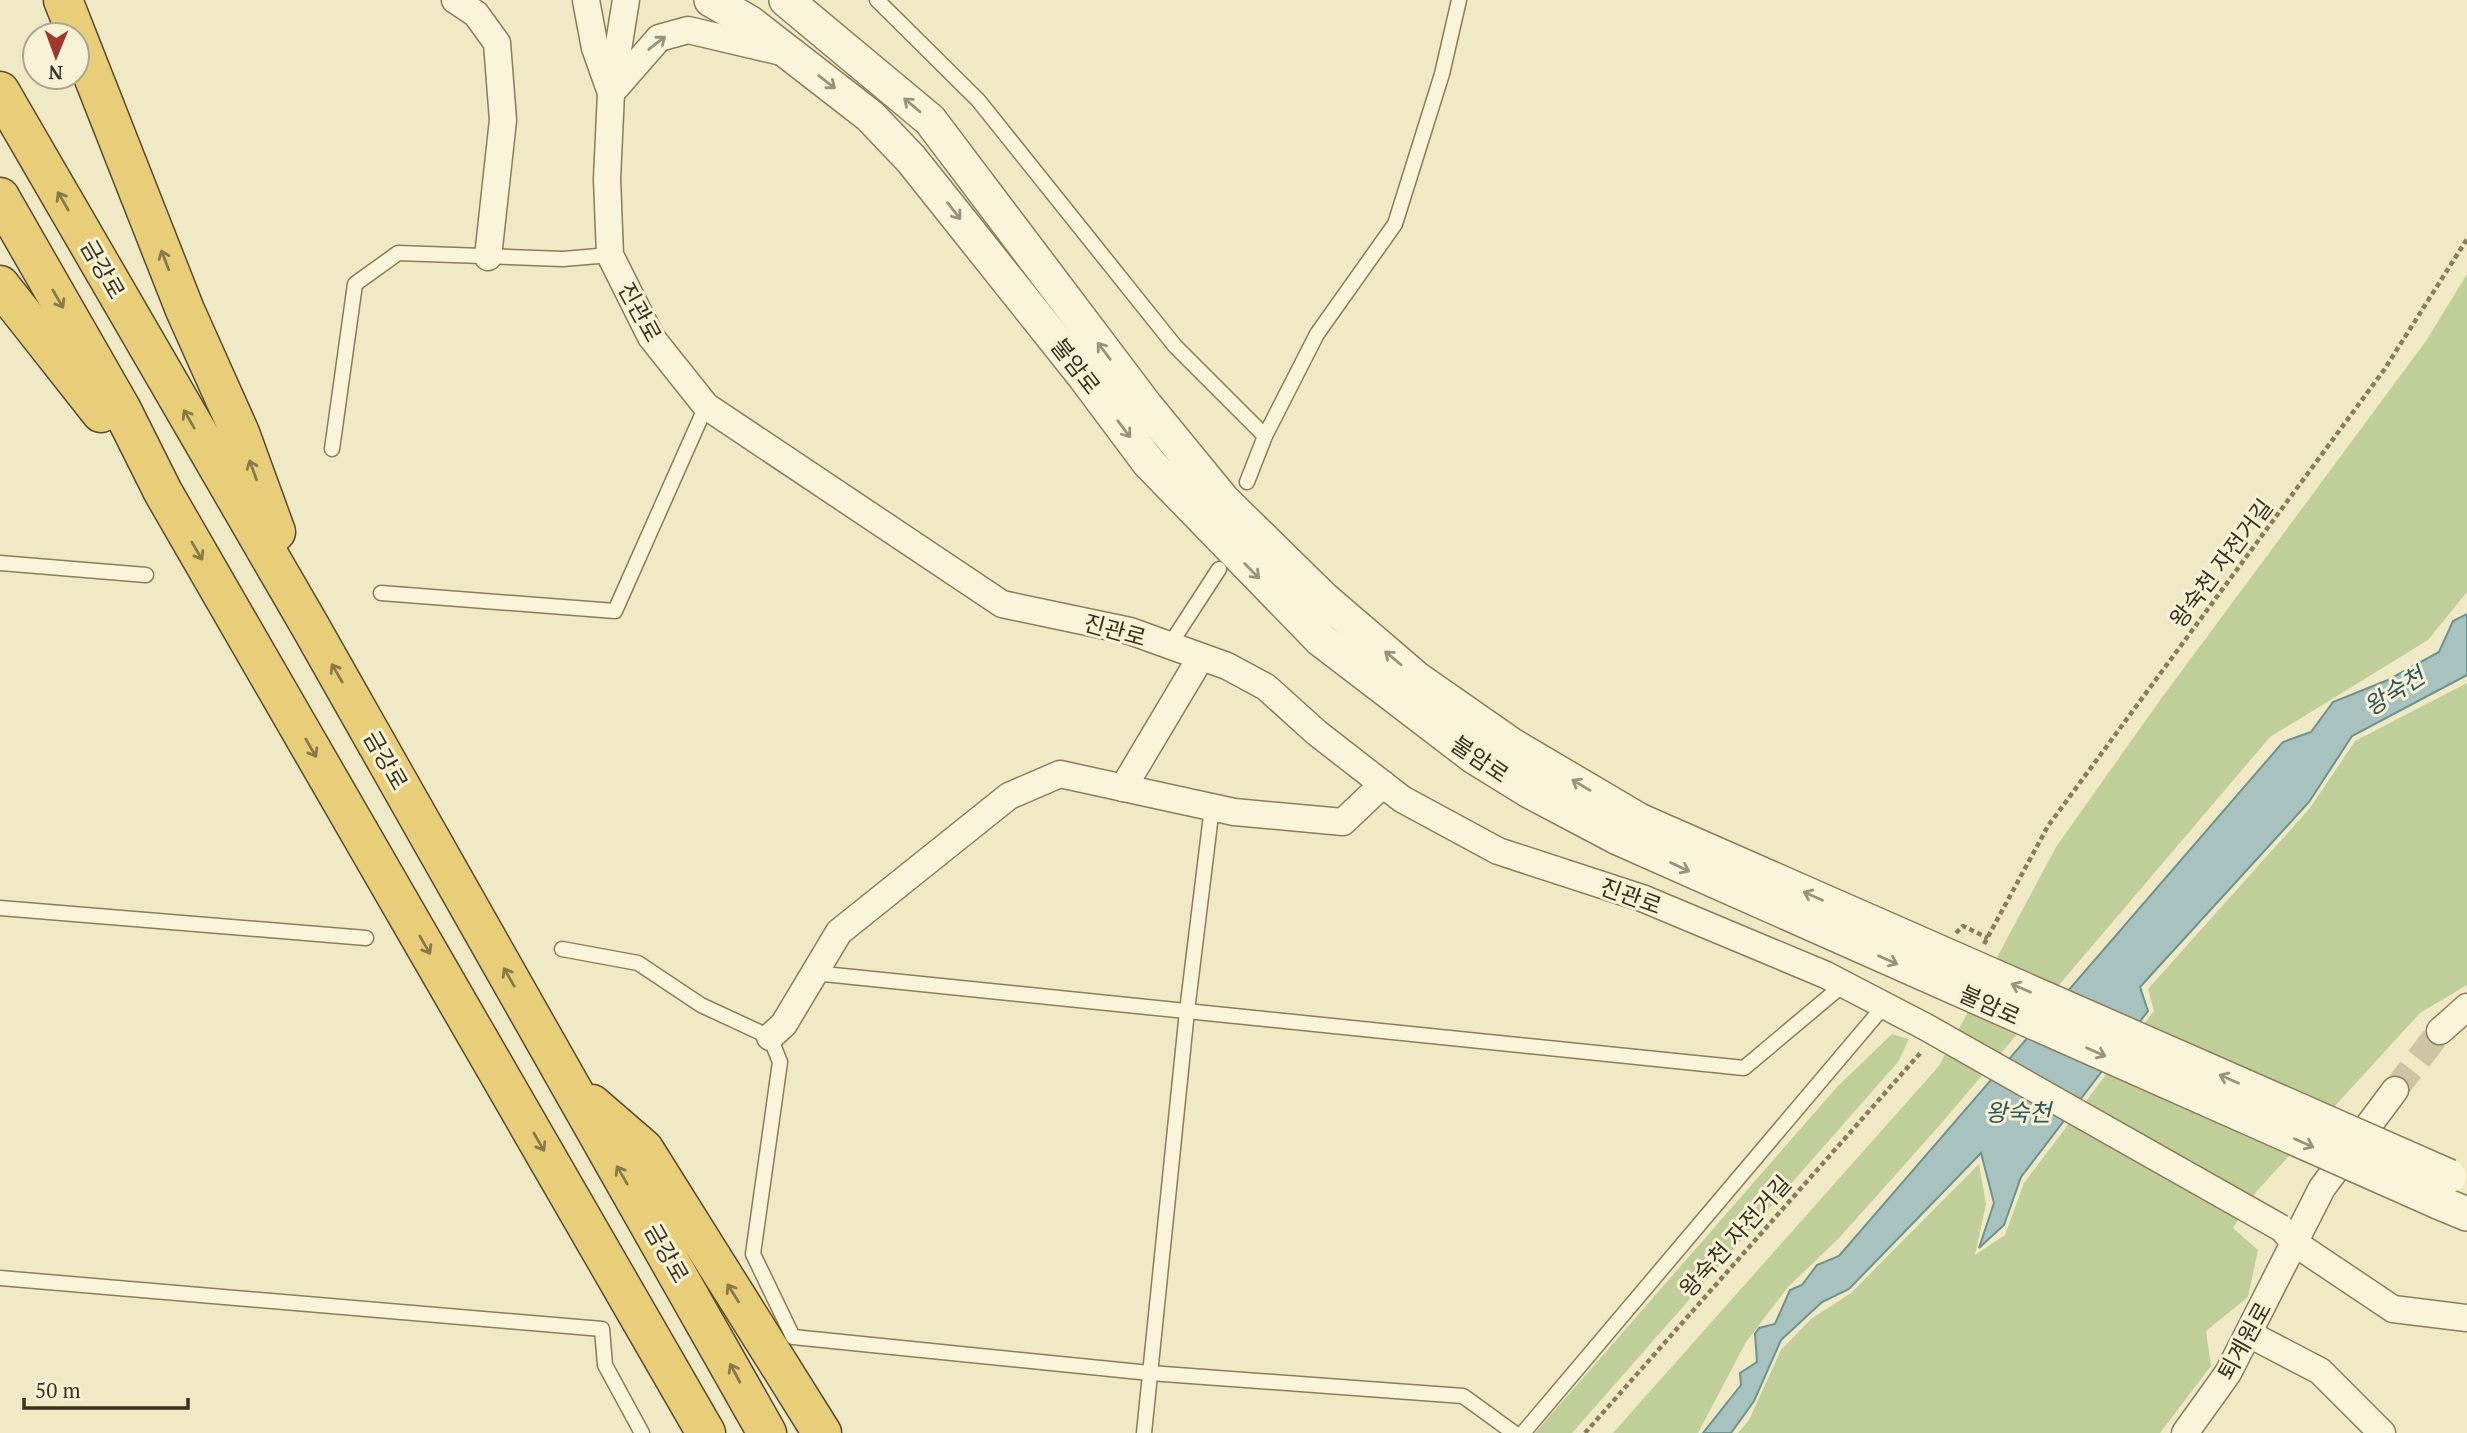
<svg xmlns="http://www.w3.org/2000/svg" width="2467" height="1433" font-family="'PT Serif','Noto Sans KR',serif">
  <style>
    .green { fill: #c0ce99 }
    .water { fill: #a8c3bf; stroke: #6e928e; stroke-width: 2 }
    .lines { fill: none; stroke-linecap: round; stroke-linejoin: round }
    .minor-tunnel { stroke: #cbc4a5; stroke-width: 26; stroke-dasharray: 26 13; stroke-linecap: butt }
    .service-casing { stroke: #8b7c5b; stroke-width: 17 }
    .minor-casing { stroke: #8b7c5b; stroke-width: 29 }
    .tertiary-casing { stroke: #8b7c5b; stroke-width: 36 }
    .trunk-casing { stroke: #59492f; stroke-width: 41 }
    .path { stroke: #8b7c5b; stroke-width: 4.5; stroke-dasharray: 5 3.5; stroke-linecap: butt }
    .service { stroke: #faf5da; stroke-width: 14 }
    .minor { stroke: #faf5da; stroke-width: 26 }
    .tertiary { stroke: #faf5da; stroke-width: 33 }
    .trunk { stroke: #e9ce7a; stroke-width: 38 }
    .minor-bridge-casing { stroke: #8b7c5b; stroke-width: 29; stroke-linecap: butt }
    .tertiary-bridge-casing { stroke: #8b7c5b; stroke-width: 36; stroke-linecap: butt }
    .minor-bridge { stroke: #faf5da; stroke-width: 26 }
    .tertiary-bridge { stroke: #faf5da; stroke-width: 33 }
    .oneway { stroke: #9a937c }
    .oneway2 { stroke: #897848 }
    .labels { text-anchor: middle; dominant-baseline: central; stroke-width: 6; stroke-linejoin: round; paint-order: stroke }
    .street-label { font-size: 23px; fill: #3b311f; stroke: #f7f2d6 }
    .water-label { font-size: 24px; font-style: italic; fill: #2e585b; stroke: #f7f2d6 }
  </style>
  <rect width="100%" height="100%" fill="#efe9c6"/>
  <g class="green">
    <polygon points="2467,274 2467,592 2428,640 2270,737 1939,1126 1839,1238 1788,1287 1746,1342 1698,1433 1613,1433 1939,1066 2056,847 2158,703 2426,341"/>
    <polygon points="2467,683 2467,985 2420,1013 2256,1192 2233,1228 2258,1250 2248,1297 2206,1331 2211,1366 2160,1433 1738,1433 1749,1420 1781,1350 1811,1319 1851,1293 1979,1164 1986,1204 1975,1255 2005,1235 2024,1183 2154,1011 2148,989 2310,808 2355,741"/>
    <polygon points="1892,1034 1909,1039 1898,1062 1572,1433 1535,1433 1837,1087"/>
  </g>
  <polygon class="water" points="2467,614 2467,675 2352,736 2309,802 2140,987 2148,1011 2021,1177 2004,1225 1979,1248 1994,1203 1981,1153 1849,1289 1822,1302 1781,1340 1754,1401 1731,1433 1703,1433 1741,1385 1740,1373 1757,1362 1755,1334 1759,1328 1775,1324 1790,1290 1802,1285 1817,1265 1839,1256 2283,742 2311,732 2333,702 2388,680 2439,652 2453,621"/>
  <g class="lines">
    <polyline class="minor-tunnel" points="2395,1090 2440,1031"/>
    <g class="service-casing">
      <g id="service">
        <polyline points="877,0 978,100 1175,346 1265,436"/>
        <polyline points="332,449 355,284 398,253 563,259 610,255"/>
        <polyline points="1247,482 1265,436 1317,334 1395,224 1442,74 1459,0"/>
        <polyline points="0,563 146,575"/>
        <polyline points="381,593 615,611 706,406"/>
        <polyline points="1169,646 1219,569"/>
        <polyline points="0,908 366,938"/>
        <polyline points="562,949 638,963 701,1005 770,1037 780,1062 753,1254 793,1337 1150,1373 1463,1396 1514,1433"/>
        <polyline points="814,973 1744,1068 1844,984"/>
        <polyline points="0,1278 602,1329 605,1365 642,1433"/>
        <polyline points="1144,1433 1187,1011 1212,807"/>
        <polyline points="1523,1433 1884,1006"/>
      </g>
    </g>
    <g class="minor-casing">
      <g id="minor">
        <polyline points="455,0 476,14 497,43 503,120 488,257"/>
        <polyline points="586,0 595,48 611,93 659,38 688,30 782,52"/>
        <polyline points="626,0 611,93 607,179 610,255 651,337 706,406 1002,604 1130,631 1227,666 1266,687 1317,733 1402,799 1498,851 1642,898 1826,975 1924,1026"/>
        <polyline points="1123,788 1201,657"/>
        <polyline points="2440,1031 2467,1007"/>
        <polyline points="770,1037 784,1024 839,932 1009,796 1060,774 1234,812 1343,822 1383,784"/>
        <polyline points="2285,1232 2296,1244 2393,1309 2467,1318"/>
        <polyline points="2249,1334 2320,1371 2382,1433"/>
        <polyline points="2185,1433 2228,1373 2322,1188 2395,1090"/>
      </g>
    </g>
    <g class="tertiary-casing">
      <g id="tertiary">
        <polyline points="711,0 749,22 870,116 911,159 1084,376 1149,463 1321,640 1474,757 1529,791 1618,838"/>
        <polyline points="786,0 930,120 1146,406 1223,500 1324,599 1416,678 1512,745 1639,820"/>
        <polyline points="2438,1202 2467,1214"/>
      </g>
    </g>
    <g class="trunk-casing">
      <g id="trunk">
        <polyline points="63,0 185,310 240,433 276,532"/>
        <polyline points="0,91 310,626 767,1433"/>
        <polyline points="0,197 122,410 163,492 706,1433"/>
        <polyline points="0,285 101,413"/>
        <polyline points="592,1104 644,1149 822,1433"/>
      </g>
    </g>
    <g class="path">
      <polyline points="1956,933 1963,926 1988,938"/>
      <polyline points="1984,944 2048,826 2384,370 2467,239"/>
      <polyline points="1585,1433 1922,1051"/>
    </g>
    <use href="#service" class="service"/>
    <use href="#minor" class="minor"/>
    <use href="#tertiary" class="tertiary"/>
    <use href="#trunk" class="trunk"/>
    <g class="minor-bridge-casing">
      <polyline id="minor-bridge" points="1924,1026 2281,1228"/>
    </g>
    <g class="tertiary-bridge-casing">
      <g id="tertiary-bridge">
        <polyline points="1639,820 2449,1176"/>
        <polyline points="1618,838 2438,1202"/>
      </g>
    </g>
    <use href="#minor-bridge" class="minor-bridge"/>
    <use href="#tertiary-bridge" class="tertiary-bridge"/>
  </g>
  <defs><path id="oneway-shaft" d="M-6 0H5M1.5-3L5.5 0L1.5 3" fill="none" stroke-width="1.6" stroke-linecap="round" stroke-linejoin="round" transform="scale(1.75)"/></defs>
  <g class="oneway">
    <use href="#oneway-shaft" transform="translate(657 43) rotate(-38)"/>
    <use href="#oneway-shaft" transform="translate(827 82) rotate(38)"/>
    <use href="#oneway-shaft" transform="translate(912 105) rotate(-140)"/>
    <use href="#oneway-shaft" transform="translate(954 211) rotate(52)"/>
    <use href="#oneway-shaft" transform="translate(1104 351) rotate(-127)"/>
    <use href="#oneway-shaft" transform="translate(1124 429) rotate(53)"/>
    <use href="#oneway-shaft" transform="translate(1252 571) rotate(46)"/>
    <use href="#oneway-shaft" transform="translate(1393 658) rotate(-140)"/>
    <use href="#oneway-shaft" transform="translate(1581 785) rotate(-149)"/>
    <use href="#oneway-shaft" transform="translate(1680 867) rotate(25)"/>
    <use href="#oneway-shaft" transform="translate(1813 896) rotate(-156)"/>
    <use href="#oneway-shaft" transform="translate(1888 960) rotate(24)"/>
    <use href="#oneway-shaft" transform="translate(2021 988) rotate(-156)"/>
    <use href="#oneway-shaft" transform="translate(2096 1052) rotate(24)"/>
    <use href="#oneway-shaft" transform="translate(2229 1079) rotate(-156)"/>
    <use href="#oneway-shaft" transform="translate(2304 1143) rotate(24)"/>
  </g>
  <g class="oneway2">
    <use href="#oneway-shaft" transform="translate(63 201) rotate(-120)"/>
    <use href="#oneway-shaft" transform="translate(165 260) rotate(-111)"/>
    <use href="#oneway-shaft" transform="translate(58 299) rotate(60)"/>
    <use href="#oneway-shaft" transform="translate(189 419) rotate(-120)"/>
    <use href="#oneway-shaft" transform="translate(253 470) rotate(-110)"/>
    <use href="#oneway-shaft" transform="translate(197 551) rotate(60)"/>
    <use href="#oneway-shaft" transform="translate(337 673) rotate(-120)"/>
    <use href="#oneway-shaft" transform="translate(311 748) rotate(60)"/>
    <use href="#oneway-shaft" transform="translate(425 945) rotate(60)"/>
    <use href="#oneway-shaft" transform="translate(509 977) rotate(-120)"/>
    <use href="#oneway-shaft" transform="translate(539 1142) rotate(60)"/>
    <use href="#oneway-shaft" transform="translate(622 1175) rotate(-120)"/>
    <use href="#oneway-shaft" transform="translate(733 1293) rotate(-122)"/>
    <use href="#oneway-shaft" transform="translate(735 1373) rotate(-118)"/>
  </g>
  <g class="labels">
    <g class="street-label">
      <text transform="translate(103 269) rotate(60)">금강로</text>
      <text transform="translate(640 312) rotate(61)">진관로</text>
      <text transform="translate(1076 366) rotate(52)">불암로</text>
      <text transform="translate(2221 563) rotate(-53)">왕숙천 자전거길</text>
      <text transform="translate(1115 630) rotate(15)">진관로</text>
      <text transform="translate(1480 759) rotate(34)">불암로</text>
      <text transform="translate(386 760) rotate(60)">금강로</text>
      <text transform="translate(1631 896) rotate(20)">진관로</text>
      <text transform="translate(1990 1005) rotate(24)">불암로</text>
      <text transform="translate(1735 1236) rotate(-48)">왕숙천 자전거길</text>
      <text transform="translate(667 1253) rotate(60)">금강로</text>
      <text transform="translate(2244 1341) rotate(-61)">퇴계원로</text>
    </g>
    <g class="water-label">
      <text transform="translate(2394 691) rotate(-33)">왕숙천</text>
      <text x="2018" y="1112">왕숙천</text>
    </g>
  </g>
  <g transform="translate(56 56) rotate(181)"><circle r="33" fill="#f7f2d6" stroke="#aca58d" stroke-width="2"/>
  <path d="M0-5L12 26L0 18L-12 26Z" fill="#9c392a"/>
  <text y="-10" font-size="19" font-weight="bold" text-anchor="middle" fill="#3b311f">N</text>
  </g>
  <path d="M24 1398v10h164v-10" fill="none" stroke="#3b311f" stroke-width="3.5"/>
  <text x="35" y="1398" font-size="21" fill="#3b311f" stroke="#f7f2d6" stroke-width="5" paint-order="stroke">50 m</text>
</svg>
